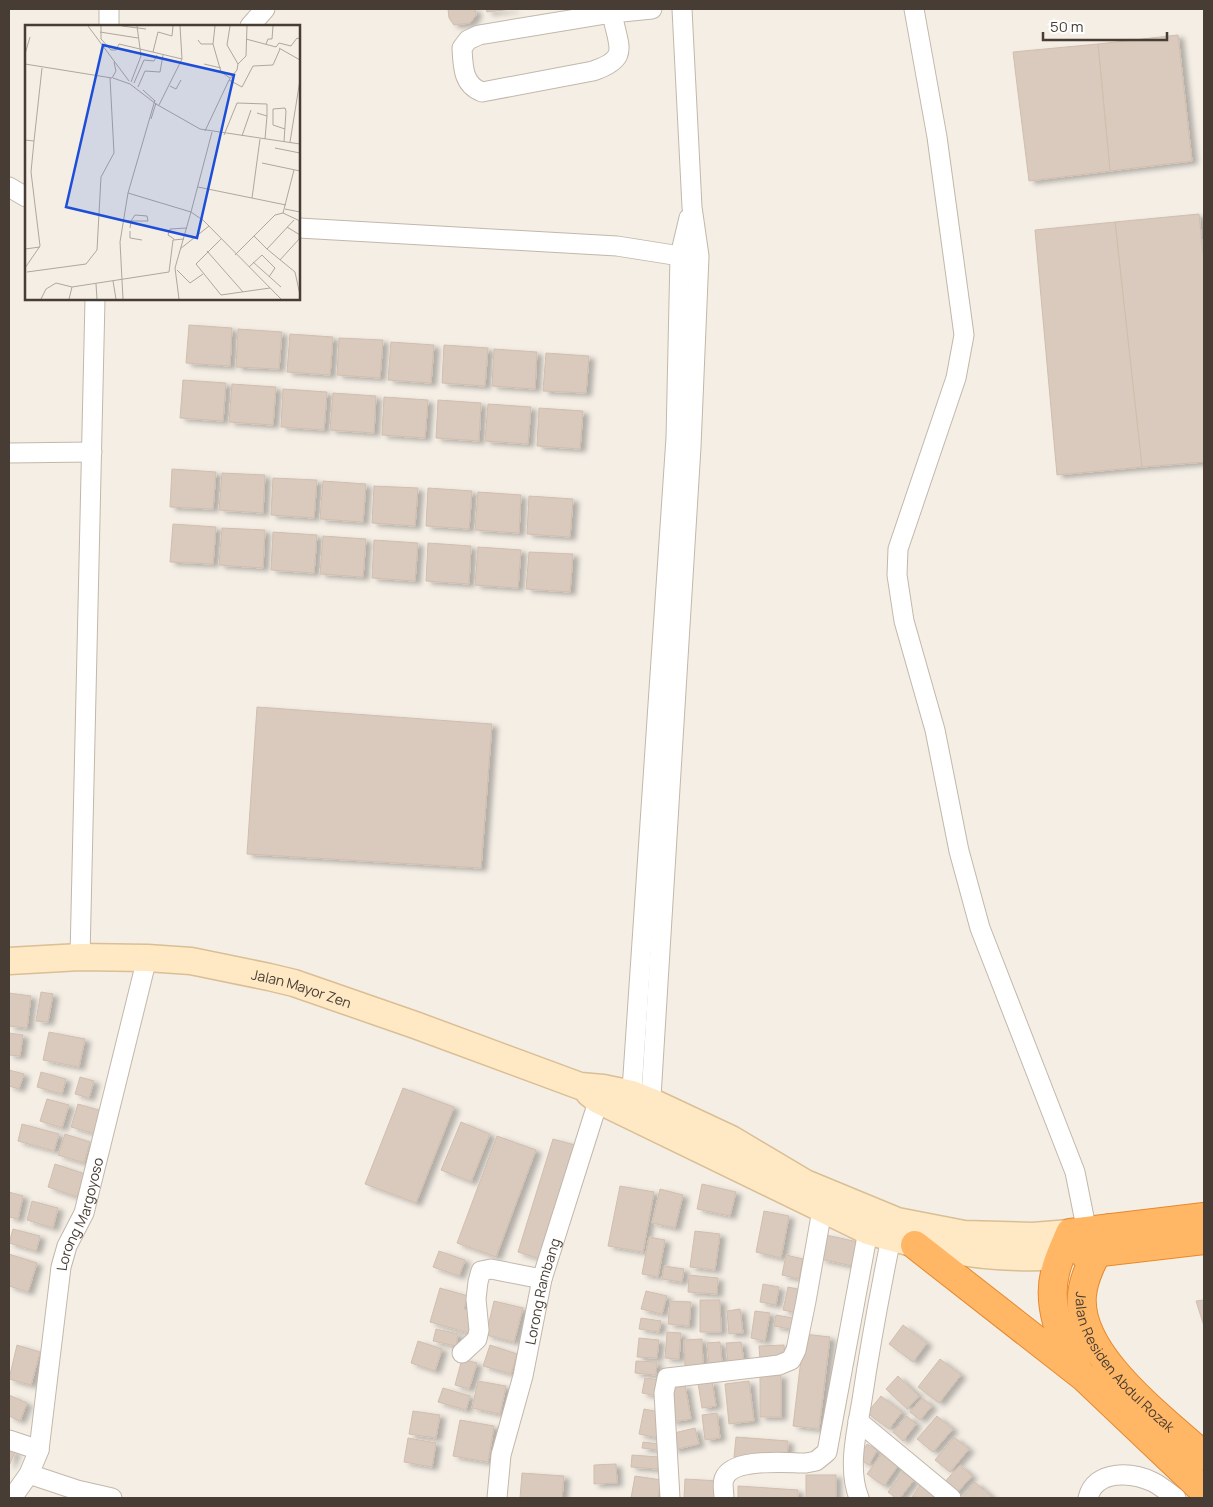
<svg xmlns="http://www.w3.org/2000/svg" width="1213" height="1507" font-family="Manrope,sans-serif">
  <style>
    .building { fill: #d9cabd; stroke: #d1bead; filter: url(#shadow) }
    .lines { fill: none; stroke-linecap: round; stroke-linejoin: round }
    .street-casing { stroke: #c3b7aa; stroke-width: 21 }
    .secondary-casing { stroke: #dabe94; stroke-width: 29 }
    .highway-casing { stroke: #e7892c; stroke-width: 30 }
    .street { stroke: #fff; stroke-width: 19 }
    .secondary { stroke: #ffe9c4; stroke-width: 26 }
    .highway { stroke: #ffb765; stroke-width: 28 }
    .labels { text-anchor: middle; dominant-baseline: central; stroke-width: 4; stroke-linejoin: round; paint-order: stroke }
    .street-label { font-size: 14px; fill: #473d34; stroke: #fff }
    .inset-road { fill: none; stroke: #afa79e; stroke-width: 1 }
    .view { fill: #1d4ed8; fill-opacity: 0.15; stroke: #1d4ed8; stroke-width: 2.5 }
    .inset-edge { fill: none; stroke: #473d34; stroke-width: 2.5 }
  </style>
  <defs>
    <filter id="shadow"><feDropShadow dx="5.5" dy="3" stdDeviation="2.5" flood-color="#0004"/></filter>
  </defs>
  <rect width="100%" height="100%" fill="#f4eee5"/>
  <g class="building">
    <polygon points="448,9 475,9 476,15 470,23 454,25 449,18"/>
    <polygon points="486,9 513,9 487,12"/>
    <polygon points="1178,35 1192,161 1110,171 1098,44"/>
    <polygon points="1098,44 1110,171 1029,181 1013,52"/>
    <polygon points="1199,214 1204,263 1204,462 1142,467 1115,222"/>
    <polygon points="1115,222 1142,467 1057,475 1035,230"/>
    <polygon points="189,325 232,328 230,366 186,363"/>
    <polygon points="238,329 282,332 279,369 236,367"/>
    <polygon points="290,334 333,337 330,375 287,372"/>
    <polygon points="339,338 383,340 380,378 337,375"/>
    <polygon points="391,342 434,345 431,383 388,380"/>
    <polygon points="444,345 488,348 485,386 442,383"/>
    <polygon points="494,349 537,352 535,389 492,386"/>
    <polygon points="546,353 589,356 586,393 543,391"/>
    <polygon points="183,380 226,383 223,421 180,418"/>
    <polygon points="232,384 276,387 273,425 229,422"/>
    <polygon points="283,389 327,392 324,430 281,427"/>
    <polygon points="333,393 376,396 374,433 330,430"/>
    <polygon points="384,397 428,400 425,438 382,435"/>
    <polygon points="438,400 481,403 479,441 436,438"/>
    <polygon points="488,404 531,407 528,444 485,441"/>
    <polygon points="539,408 583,411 580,449 537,446"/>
    <polygon points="172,469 216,472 213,509 170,507"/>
    <polygon points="222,473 265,475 263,513 219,510"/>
    <polygon points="273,478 317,480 314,518 271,515"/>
    <polygon points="323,481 366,484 363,522 320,519"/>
    <polygon points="374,486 418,488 415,526 372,523"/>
    <polygon points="428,488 472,491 469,529 426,526"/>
    <polygon points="478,492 521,495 519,533 475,530"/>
    <polygon points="529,496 573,499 570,537 527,534"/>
    <polygon points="173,524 216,527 213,564 170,562"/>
    <polygon points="222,528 265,530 263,568 219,565"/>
    <polygon points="273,532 317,535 314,573 271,570"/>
    <polygon points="323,536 366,539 363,577 320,574"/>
    <polygon points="374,540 418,543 415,581 372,578"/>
    <polygon points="428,543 471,546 469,584 426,581"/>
    <polygon points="478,547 521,550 518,588 475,585"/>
    <polygon points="529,552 573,554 570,592 526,589"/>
    <polygon points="257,707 492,724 481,868 247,854"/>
    <polygon points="41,992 53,994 48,1022 36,1021"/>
    <polygon points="9,993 31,996 27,1028 9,1026"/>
    <polygon points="49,1032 85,1039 79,1067 43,1060"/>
    <polygon points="9,1033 23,1035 20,1056 9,1055"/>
    <polygon points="9,1070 24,1074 19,1089 9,1086"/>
    <polygon points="41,1072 66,1079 62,1094 37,1087"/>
    <polygon points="80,1077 94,1081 89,1098 75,1094"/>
    <polygon points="403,1088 454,1107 416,1203 365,1184"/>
    <polygon points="47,1099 69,1105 62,1128 40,1121"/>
    <polygon points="78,1104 102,1111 95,1134 71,1127"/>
    <polygon points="461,1122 490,1134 471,1182 441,1170"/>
    <polygon points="22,1124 59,1134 54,1151 18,1141"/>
    <polygon points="65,1134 90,1142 84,1163 58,1155"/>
    <polygon points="497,1136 536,1150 496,1257 457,1243"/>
    <polygon points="553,1139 575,1145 540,1259 518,1252"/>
    <polygon points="55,1164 85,1174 77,1197 48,1187"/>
    <polygon points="702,1184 736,1192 730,1216 697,1209"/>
    <polygon points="620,1186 654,1192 643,1252 608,1246"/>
    <polygon points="660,1189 683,1195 675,1228 652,1223"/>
    <polygon points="9,1192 23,1196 18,1219 9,1217"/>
    <polygon points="32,1201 58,1208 53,1228 27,1220"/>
    <polygon points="764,1211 789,1216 781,1258 756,1252"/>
    <polygon points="13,1229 40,1236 36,1251 9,1243"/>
    <polygon points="695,1231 720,1234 715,1270 690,1267"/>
    <polygon points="826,1235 858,1242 853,1266 820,1259"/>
    <polygon points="649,1237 665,1240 658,1277 642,1274"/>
    <polygon points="439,1251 465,1260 459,1276 433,1267"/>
    <polygon points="9,1254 37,1263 28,1292 9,1286"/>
    <polygon points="786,1255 803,1259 799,1279 782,1275"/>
    <polygon points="664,1266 684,1269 682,1282 662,1279"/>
    <polygon points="689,1275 718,1278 717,1294 688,1292"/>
    <polygon points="763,1284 779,1287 776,1305 760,1302"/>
    <polygon points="788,1287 803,1290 798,1313 783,1310"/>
    <polygon points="440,1288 468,1296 464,1309 475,1312 469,1333 430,1322"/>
    <polygon points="646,1291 667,1296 662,1314 641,1309"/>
    <polygon points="700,1300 720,1300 721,1332 700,1332"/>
    <polygon points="1204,1300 1204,1326 1196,1301"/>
    <polygon points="494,1301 523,1308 514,1342 486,1335"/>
    <polygon points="670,1301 691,1302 689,1326 668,1324"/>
    <polygon points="740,1309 743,1333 729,1334 727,1311"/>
    <polygon points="755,1311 770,1313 765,1341 751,1338"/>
    <polygon points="776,1315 798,1319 796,1330 774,1326"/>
    <polygon points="641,1318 661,1321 659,1332 639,1329"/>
    <polygon points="903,1325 927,1343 913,1362 889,1344"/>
    <polygon points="436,1329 458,1334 456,1346 433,1341"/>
    <polygon points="667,1332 681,1333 679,1359 665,1358"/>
    <polygon points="804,1334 830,1337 819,1429 793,1426"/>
    <polygon points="639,1338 659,1340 657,1358 637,1357"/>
    <polygon points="702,1339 703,1366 685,1367 684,1340"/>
    <polygon points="418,1341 442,1349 435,1371 411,1363"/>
    <polygon points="720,1342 722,1362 709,1363 707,1343"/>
    <polygon points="741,1342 744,1361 728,1363 726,1343"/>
    <polygon points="17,1345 40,1352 31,1385 9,1379"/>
    <polygon points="490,1345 517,1354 511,1374 483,1366"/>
    <polygon points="784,1345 785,1359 760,1360 759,1346"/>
    <polygon points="462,1359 477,1363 469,1389 455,1385"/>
    <polygon points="940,1359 961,1375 939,1403 918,1387"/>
    <polygon points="636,1361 657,1362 656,1375 635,1373"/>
    <rect x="760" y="1375" width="21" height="42"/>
    <polygon points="898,1376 919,1396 907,1409 886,1389"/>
    <polygon points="645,1378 660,1380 658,1396 642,1393"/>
    <polygon points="478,1381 506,1386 500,1414 472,1408"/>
    <polygon points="712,1381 716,1406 702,1408 698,1383"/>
    <polygon points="749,1381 754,1421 729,1424 725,1384"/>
    <polygon points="685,1385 691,1419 671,1422 666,1388"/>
    <polygon points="443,1388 470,1396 466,1410 438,1402"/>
    <polygon points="9,1395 27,1403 20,1421 9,1416"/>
    <polygon points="881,1396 902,1412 889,1429 867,1413"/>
    <polygon points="922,1398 932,1406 920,1420 910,1412"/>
    <polygon points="644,1409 664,1413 659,1438 639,1434"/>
    <polygon points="413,1411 440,1415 436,1438 409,1434"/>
    <polygon points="717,1413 720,1438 705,1440 702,1415"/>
    <polygon points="907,1416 916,1424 903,1441 893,1432"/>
    <polygon points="937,1416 953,1429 933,1452 917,1439"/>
    <polygon points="460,1420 494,1426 488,1462 453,1456"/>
    <polygon points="695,1428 699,1444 673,1450 670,1434"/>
    <polygon points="736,1437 788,1441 787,1461 734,1457"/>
    <polygon points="954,1437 969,1449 950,1472 935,1460"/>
    <polygon points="408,1438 436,1443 432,1467 404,1462"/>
    <polygon points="643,1442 659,1444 658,1450 642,1448"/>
    <polygon points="867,1444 877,1450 869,1465 859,1459"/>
    <polygon points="9,1449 15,1452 9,1466"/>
    <polygon points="883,1452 899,1464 884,1486 867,1474"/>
    <polygon points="632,1455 659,1457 658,1469 631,1467"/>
    <polygon points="616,1464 617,1483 594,1484 594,1465"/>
    <polygon points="960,1465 972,1476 954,1496 942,1485"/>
    <polygon points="903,1472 914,1480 900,1498 896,1498 888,1492"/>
    <polygon points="522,1473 564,1476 562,1498 520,1498"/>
    <rect x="806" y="1475" width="30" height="23"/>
    <polygon points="635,1476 661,1480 658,1498 631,1498"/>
    <polygon points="685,1479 719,1481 718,1498 684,1498"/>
    <polygon points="975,1482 993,1498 962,1498"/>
    <polygon points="920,1485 937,1495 935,1498 912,1497"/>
    <polygon points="738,1486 798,1490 798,1498 738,1498"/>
  </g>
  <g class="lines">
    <g class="street-casing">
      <g id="street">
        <polyline points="611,9 612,13 652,9"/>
        <polyline points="914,9 937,137 964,335 956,378 898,549 897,575 904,621 935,730 959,851 980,928 1075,1172 1087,1232"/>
        <path d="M612,13C618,47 631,58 593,71L482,92C463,85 463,67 462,48L468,40L479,35Z"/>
        <polyline points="109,26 109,9"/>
        <polyline points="250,26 265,9"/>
        <polyline points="9,187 26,197"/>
        <polyline points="299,228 617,246 680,256 691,256"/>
        <polyline points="9,453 92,452"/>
        <polyline points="80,957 95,299"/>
        <polyline points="631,1105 676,438 680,256 689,218"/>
        <polyline points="650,1113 691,447 699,256 692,207 682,9"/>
        <polyline points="462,1353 477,1339 479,1330 476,1299 478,1282 481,1271 491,1269 542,1279"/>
        <polyline points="858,1421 951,1498"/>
        <polyline points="9,1440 39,1450"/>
        <polyline points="29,1474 77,1490 112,1498"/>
        <path id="s1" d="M12,1498L29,1474L39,1450L61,1267L67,1246L84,1213L147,958"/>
        <path id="s2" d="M497,1498L501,1455L523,1376L542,1279L602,1089"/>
        <polyline points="670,1498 664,1393 667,1378 779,1365 791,1360 796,1350 806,1301 822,1210"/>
        <path d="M724,1498C724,1492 722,1484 724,1479C732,1457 786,1463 806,1463L816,1461L827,1452L868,1231"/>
        <path d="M859,1498C847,1468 857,1430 862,1400C870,1346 880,1292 891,1238"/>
        <path d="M1088,1498C1095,1469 1132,1472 1153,1482C1161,1486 1169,1493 1176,1498"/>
      </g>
    </g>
    <g class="secondary-casing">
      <g id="secondary">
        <path id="s3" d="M9,961L80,957L147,958L191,961L269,977L294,983L415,1025L580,1086L603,1088L632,1094L652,1102L731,1139L805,1183L897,1221L964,1234L1033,1236L1070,1233"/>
        <path d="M589,1093L598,1100L868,1231C931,1250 994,1261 1060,1256"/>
      </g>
    </g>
    <g class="highway-casing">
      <g id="highway">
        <path id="s4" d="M1110,1228C1100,1248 1084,1272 1082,1295C1076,1355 1163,1418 1204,1456"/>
        <polyline points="915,1245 1085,1378 1204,1491"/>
        <polyline points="1084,1254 1204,1240"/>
        <path d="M1078,1369C1061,1342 1047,1305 1055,1273C1058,1259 1065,1246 1070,1233L1204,1217"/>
      </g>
    </g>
    <use href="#street" class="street"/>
    <use href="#secondary" class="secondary"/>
    <use href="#highway" class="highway"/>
  </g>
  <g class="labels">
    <g class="street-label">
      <text stroke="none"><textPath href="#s3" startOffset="296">Jalan Mayor Zen</textPath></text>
      <text stroke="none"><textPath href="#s1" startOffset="296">Lorong Margoyoso</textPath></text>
      <text stroke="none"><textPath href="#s2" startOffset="212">Lorong Rambang</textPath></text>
      <text stroke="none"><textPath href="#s4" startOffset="155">Jalan Residen Abdul Rozak</textPath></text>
    </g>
  </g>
  <g transform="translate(25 25)">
    <rect width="275" height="275" fill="#f4eee5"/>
    <path class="inset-road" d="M63,1L104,56M76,1V14L86,25H91L94,19L157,34M97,1L121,4M190,1L188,19L196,47L205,53M75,7L113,13M221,14L251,22L254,18L266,21L272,13L275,14M173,15L176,19H188M241,19L243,14H247L248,1M254,23L275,35M128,27L133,7L147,11L148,1M0,29L5,12M0,39L87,53L91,46L89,37M179,39L196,43M213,39L221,31L222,1M88,53L105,59L131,79L175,104L275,119M204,55L217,62L228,41L248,40L255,24M106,57L116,31L112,1M109,58L119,35L129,36L132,30M145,61L151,64L156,55M113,62L120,46L135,47L138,30M118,65L130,76M134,80L157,34L155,1M232,88L242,91L240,114M126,94L131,78M180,106L204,55L212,45L213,39L202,20L205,1M199,110L212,78L242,79V91M217,111L226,85M0,115L9,116L17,43M259,117L261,86L260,83L248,84V100L260,104M265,117L275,55M250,123L275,128M237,138L275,146M173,162L261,180M103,168L166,187L187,107M227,173L235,114M260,184L275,187M258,188L269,145M258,188L275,196M110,190L122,191L123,196H106ZM98,195L106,196L105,203M274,196V214M262,202L275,210M105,206V213L117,215M229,211L242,224L269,195M149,214L143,210L145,204L162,203M196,214L171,239L196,270L245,263M0,224L15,222M155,224L184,201M242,224L270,247L275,270M182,226L218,267M210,230L250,190L258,188M255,235L275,213M228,237L256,262M224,242L237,230L250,243L244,252M0,243L15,221L6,147L9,116M152,245L165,258L178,249M2,247L61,239L72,225L76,152L89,128L85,53M88,256L91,274M71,259L72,274M47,262L144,247L148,215L159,214M16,274L21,264L31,258L47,262L44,274M98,274L95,217L103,168L130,75M154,274L150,243L166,187L179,196L256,274"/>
    <path class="view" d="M78,20L209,50L172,213L41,182Z"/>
    <rect width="275" height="275" class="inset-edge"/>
  </g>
  <rect width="1213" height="1507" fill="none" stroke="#473d34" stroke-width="20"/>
  <path d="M1043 32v8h124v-8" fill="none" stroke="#473d34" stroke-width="2.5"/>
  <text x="1050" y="32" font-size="15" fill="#473d34" stroke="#ffffff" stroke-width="4" paint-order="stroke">50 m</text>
</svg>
